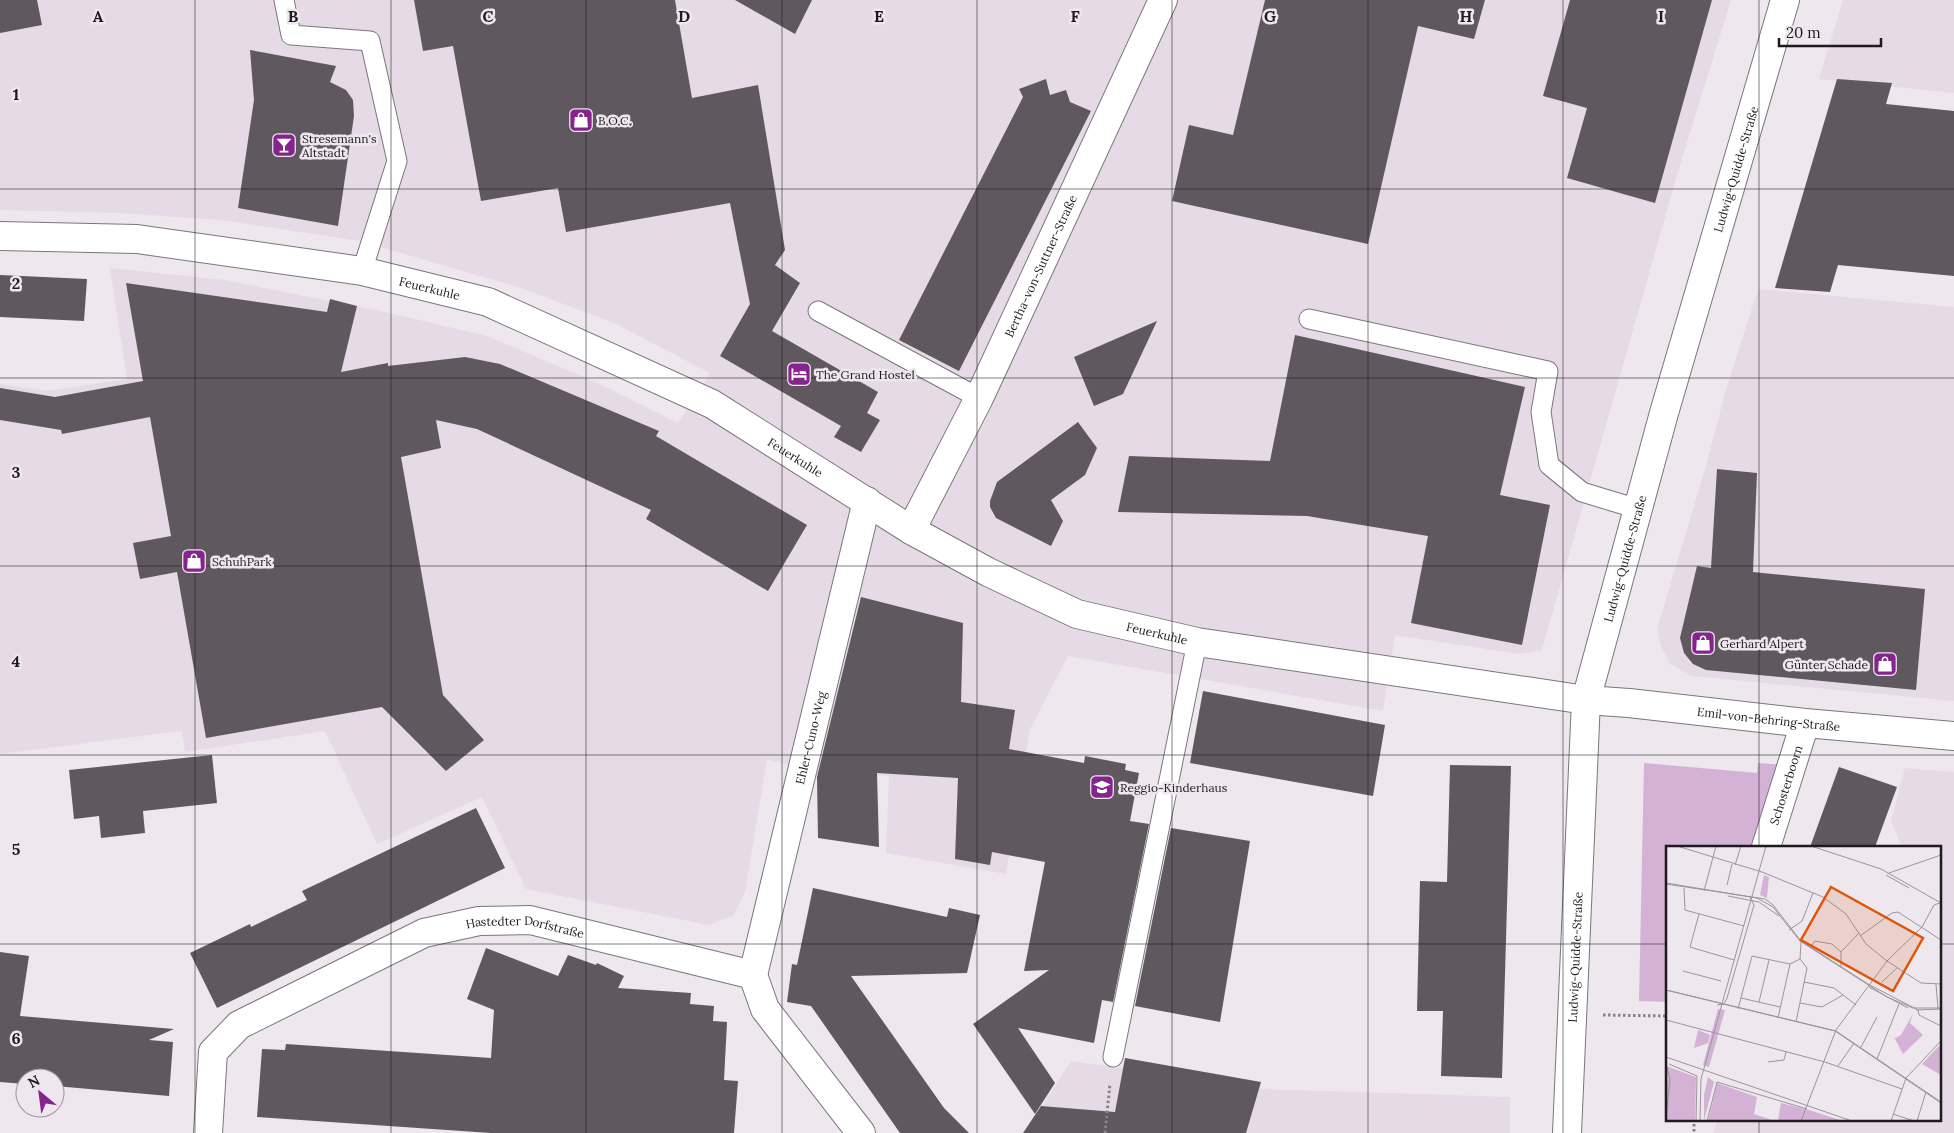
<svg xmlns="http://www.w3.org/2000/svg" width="1954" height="1133" font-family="Lora,serif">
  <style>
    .built { fill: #e6dae6 }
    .green { fill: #d3b2d5 }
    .building { fill: #5f595f }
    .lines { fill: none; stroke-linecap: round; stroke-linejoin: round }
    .lane-casing { stroke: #7c767c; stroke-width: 21 }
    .street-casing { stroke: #7c767c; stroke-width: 30 }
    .path { stroke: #898489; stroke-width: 3; stroke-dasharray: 2.5 2.5; stroke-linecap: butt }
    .lane { stroke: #fff; stroke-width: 19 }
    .street { stroke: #fff; stroke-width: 28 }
    .grid { fill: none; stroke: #1e1b1e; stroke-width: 1; stroke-opacity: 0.55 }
    .labels { text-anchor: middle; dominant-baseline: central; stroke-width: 5; stroke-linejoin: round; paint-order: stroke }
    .poi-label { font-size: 12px; fill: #1e1b1e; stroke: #eee7ee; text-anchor: start }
    .street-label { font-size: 12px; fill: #1e1b1e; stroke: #eee7ee }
    .inset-road { fill: none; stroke: #9b959b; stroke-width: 1 }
    .view { fill: #de560d; fill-opacity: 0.15; stroke: #de560d; stroke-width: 2.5 }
    .inset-edge { fill: none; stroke: #1e1b1e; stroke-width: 2.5 }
    .grid-label { font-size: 16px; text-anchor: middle; font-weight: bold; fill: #1e1b1e; stroke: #eee7ee; stroke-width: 5; stroke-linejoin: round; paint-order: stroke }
  </style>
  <rect width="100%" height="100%" fill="#eee7ee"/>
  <g class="built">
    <polygon points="0,0 1731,0 1677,175 1542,650 1519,654 1395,635 1383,711 1068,656 1030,729 1006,874 886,853 889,776 815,772 767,759 745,892 734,915 709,925 526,889 482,797 377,844 325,731 185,752 182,731 0,754 0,384 47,391 127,379 110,268 224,280 385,312 487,336 600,384 678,423 710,373 614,323 518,287 360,241 221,220 119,213 0,210"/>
    <polygon points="1843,0 1954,0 1954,93 1819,79"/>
    <polygon points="1758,289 1954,307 1954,701 1692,676 1670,664 1661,647 1657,629 1706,466 1725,393"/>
    <polygon points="1905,768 1954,772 1954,1133 1713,1133 1718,1119 1940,1119 1940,847 1902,847 1891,821"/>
    <polygon points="1071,1061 1264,1089 1510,1097 1510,1133 1025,1133"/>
  </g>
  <polygon class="green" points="1644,763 1757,773 1758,763 1785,765 1757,847 1668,847 1668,1002 1639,1001"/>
  <g class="building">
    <polygon points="0,0 37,0 42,25 0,33"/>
    <polygon points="414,0 675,0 692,98 758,85 785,250 775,265 800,283 772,331 878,392 867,413 880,420 861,452 834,437 841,426 720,356 750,304 730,203 566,232 558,188 481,201 453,46 423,51"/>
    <polygon points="735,0 812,0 795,34"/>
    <polygon points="1265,0 1485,0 1474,39 1418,26 1368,244 1172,201 1189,125 1233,135"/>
    <polygon points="1570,0 1712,0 1655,203 1567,178 1587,108 1543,96"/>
    <polygon points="250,50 336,66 330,82 346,90 353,100 354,116 338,226 238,208 254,100"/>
    <polygon points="1046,79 1050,95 1066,90 1070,102 1091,111 959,371 899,340 1023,97 1019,89"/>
    <polygon points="1837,79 1892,83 1886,104 1954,111 1954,276 1838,265 1830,292 1775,288"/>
    <polygon points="0,275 87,279 84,321 0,317"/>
    <polygon points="126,283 327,312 330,299 357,306 341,372 388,363 388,366 465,357 500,364 659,431 656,436 807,525 768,591 646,519 651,510 477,429 436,420 441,448 401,457 443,695 484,740 446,771 382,707 206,738 177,572 140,579 133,543 171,536 150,417 62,434 61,430 0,420 0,388 55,397 143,381"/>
    <polygon points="1157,321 1123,394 1094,406 1074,357"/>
    <polygon points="1295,335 1525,387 1500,495 1550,505 1522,645 1411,623 1428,536 1307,516 1118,512 1129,456 1270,461"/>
    <polygon points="1078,422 1097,448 1085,475 1051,500 1063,521 1051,546 996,518 990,507 990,501 997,482"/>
    <polygon points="1717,469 1757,473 1753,572 1925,589 1916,690 1706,670 1693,664 1684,653 1680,638 1697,566 1711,568"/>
    <polygon points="861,597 963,623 961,702 1015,710 1009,749 1084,763 1085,756 1126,764 1125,770 1139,773 1130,821 1149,824 1113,1002 1102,1000 1094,1043 1018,1028 1055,1083 1035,1114 973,1024 1049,970 1024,971 1045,862 992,852 990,865 955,859 958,778 877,773 879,847 818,838 817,777"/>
    <polygon points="1203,691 1385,725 1373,796 1190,763"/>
    <polygon points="212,755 217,803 143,811 145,833 101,838 99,816 74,819 69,770"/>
    <polygon points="1450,765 1511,766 1502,1078 1441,1076 1443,1011 1417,1011 1420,881 1447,882"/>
    <polygon points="1839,767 1897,787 1875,847 1810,847"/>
    <polygon points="476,808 505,868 217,1008 190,953 250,924 251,927 307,900 302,891"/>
    <polygon points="1171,828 1250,841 1220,1022 1135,1006"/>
    <polygon points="813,888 947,917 949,908 980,915 967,973 851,976 944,1108 969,1133 900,1133 811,1006 787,1002 792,964 797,965"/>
    <polygon points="486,948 558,976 568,955 596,965 597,963 624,976 618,988 691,993 690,1004 714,1006 713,1021 727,1022 724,1080 738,1081 734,1133 491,1133 257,1117 262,1049 285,1050 286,1044 491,1058 494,1010 467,999"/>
    <polygon points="0,952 29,956 20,1016 174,1029 149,1040 173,1042 169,1096 55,1086 55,1078 25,1078 25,1084 0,1082"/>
    <polygon points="1125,1058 1261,1082 1246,1133 1023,1133 1041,1106 1115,1112"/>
  </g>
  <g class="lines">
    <g class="lane-casing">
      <g id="lane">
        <polyline points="284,0 291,35 370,41 397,161 362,271"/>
        <polyline points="818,311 979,398"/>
        <polyline points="1309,319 1548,371 1541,412 1549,465 1582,492 1638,509"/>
        <polyline points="1113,1057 1197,642"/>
      </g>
    </g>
    <g class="street-casing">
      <g id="street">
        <path id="s1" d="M0,236L137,239L362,271L488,302L712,404L911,530L988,572L1077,614L1197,642L1586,700L1629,703L1805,723L1954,736"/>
        <path id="s2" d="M911,530L979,398L1163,0"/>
        <path id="s3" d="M1766,847L1805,723"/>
        <path id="s4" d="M753,975L867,501"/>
        <polyline points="753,975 765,1009 861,1133"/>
        <path id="s5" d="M208,1133L213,1052L239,1025L424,933L479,921L530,920L753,975"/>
        <path id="s6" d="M1567,1133L1586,700L1664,413L1785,0"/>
      </g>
    </g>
    <g class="path">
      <polyline points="1603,1015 1668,1016"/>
      <polyline points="1694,1119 1694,1133"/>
      <polyline points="1105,1133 1110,1084"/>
    </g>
    <use href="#lane" class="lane"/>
    <use href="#street" class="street"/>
  </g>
  <path class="grid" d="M195,0V1133M391,0V1133M586,0V1133M782,0V1133M977,0V1133M1172,0V1133M1368,0V1133M1563,0V1133M1759,0V847M0,189H1954M0,378H1954M0,566H1954M0,755H1954M0,944H1668M1940,944H1954M1759,1119V1133"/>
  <defs>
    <g id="shop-square" transform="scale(1.25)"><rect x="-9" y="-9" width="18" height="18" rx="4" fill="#86248e" stroke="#eee7ee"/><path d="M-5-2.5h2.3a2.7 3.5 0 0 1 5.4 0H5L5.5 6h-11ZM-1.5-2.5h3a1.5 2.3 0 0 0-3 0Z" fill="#fff"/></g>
    <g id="bar-square" transform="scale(1.25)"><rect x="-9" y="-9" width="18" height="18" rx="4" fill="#86248e" stroke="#eee7ee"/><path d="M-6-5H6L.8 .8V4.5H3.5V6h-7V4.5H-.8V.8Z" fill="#fff"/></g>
    <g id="hotel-square" transform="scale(1.25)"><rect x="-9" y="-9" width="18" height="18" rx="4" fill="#86248e" stroke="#eee7ee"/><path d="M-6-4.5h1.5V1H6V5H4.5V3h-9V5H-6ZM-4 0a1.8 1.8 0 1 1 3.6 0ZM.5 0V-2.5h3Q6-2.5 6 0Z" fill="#fff"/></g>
    <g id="school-square" transform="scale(1.25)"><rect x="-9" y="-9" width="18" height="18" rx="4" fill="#86248e" stroke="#eee7ee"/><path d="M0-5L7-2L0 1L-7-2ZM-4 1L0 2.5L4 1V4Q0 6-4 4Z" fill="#fff"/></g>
  </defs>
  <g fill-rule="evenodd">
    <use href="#shop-square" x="581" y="120"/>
    <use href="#bar-square" x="284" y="145"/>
    <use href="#hotel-square" x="799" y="374"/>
    <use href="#shop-square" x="194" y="561"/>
    <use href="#shop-square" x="1703" y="643"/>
    <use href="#shop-square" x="1885" y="664"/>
    <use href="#school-square" x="1102" y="787"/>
  </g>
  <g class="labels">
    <g class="poi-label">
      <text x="598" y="120">B.O.C.</text>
      <text x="302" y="138">Stresemann's<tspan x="302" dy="14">Altstadt</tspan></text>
      <text x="816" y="374">The Grand Hostel</text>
      <text x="212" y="561">SchuhPark</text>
      <text x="1720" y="643">Gerhard Alpert</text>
      <text x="1868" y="664" text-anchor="end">Günter Schade</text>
      <text x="1120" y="787">Reggio-Kinderhaus</text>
    </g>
    <g class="street-label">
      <text stroke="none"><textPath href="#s6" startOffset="985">Ludwig-Quidde-Straße</textPath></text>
      <text stroke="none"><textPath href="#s2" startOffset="294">Bertha-von-Suttner-Straße</textPath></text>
      <text stroke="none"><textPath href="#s1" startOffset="434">Feuerkuhle</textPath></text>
      <text stroke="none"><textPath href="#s1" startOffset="839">Feuerkuhle</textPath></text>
      <text stroke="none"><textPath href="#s6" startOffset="580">Ludwig-Quidde-Straße</textPath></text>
      <text stroke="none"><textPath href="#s1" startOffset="1244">Feuerkuhle</textPath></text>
      <text stroke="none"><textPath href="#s1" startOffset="1862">Emil-von-Behring-Straße</textPath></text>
      <text stroke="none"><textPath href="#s4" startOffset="244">Ehler-Cuno-Weg</textPath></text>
      <text stroke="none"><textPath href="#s3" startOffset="65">Schosterboorn</textPath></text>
      <text stroke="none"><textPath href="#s5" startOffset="428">Hastedter Dorfstraße</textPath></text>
      <text stroke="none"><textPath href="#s6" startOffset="176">Ludwig-Quidde-Straße</textPath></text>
    </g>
  </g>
  <g transform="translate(1666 846)">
    <rect width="275" height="275" fill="#eee7ee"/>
    <path d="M98,29L103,31L101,52L94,49ZM52,163L59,164L43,221L37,219ZM247,168L244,177L257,189L237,208L228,191L222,189L230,192L235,189ZM32,184L44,189L42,197L28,202ZM273,200L275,201V229L256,218ZM0,220L30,231L29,275H0ZM42,231L48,236L38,275V249ZM51,237L91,251L88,268L109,275H42ZM115,257L143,264L177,275H112Z" fill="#d3b2d5"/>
    <path class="inset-road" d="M11,0L96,26L157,51L180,68L200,98L221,115L255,137L275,138M145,0L215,23L275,57M69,19L75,0M223,27L275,9M220,29L243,42M0,37L91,52L107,61L134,95L221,151L247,162H275M0,38L99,53L107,59L135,95L202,138L252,164M61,39L66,18M18,42L19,64L78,80M38,45L50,0M62,50L93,56L113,70M33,68L24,101L68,114M123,84L136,75L147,47M194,90L226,67L232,66L275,94M144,102L149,95L166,98L175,106V121M175,106L193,87M134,113L135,96M17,125L55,135M138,136L168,142L190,159M216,136L231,122M270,138L272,163M203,141L242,162M0,144L170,185L275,256M0,144L169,185L275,257M75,152L114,161M93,156L103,114M134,157L156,161L177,149M51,159L58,158L61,152L88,59L84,51M72,163L86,110L124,118L134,113M250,164L275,163M252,164L253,169L275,180M112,172L124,118M0,174L159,216L236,243M130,176L141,122L134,113M195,201L211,171M0,211L186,275M211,213L233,158M102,216L118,214L120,206M0,217L4,233L0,272M3,218L31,230L30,275M172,220L188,197M227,268L248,275M34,275L35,233L100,0M41,275L51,236L141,263M135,275L170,184L221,115L256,81L268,59L274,57M225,275L240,232L275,195M251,275L260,246"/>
    <path class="view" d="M165,41L257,92L227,145L135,94Z"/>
    <rect width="275" height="275" class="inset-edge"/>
  </g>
  <g class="grid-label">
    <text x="98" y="22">A</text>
    <text x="293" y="22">B</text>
    <text x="488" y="22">C</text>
    <text x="684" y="22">D</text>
    <text x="879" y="22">E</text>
    <text x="1075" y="22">F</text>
    <text x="1270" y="22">G</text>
    <text x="1466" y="22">H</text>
    <text x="1661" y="22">I</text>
    <text x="16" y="100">1</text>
    <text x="16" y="289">2</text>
    <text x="16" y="478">3</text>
    <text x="16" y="667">4</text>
    <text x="16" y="855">5</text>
    <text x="16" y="1044">6</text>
  </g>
  <g transform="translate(40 1093) rotate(331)"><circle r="24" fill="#eee7ee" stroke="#9b959b"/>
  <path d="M0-4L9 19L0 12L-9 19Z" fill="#86248e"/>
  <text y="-8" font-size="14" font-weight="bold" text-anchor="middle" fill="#1e1b1e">N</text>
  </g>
  <path d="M1779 38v8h102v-8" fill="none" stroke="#1e1b1e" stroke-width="2.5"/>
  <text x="1786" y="38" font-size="15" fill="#1e1b1e" stroke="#eee7ee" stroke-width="4" paint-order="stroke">20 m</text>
</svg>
